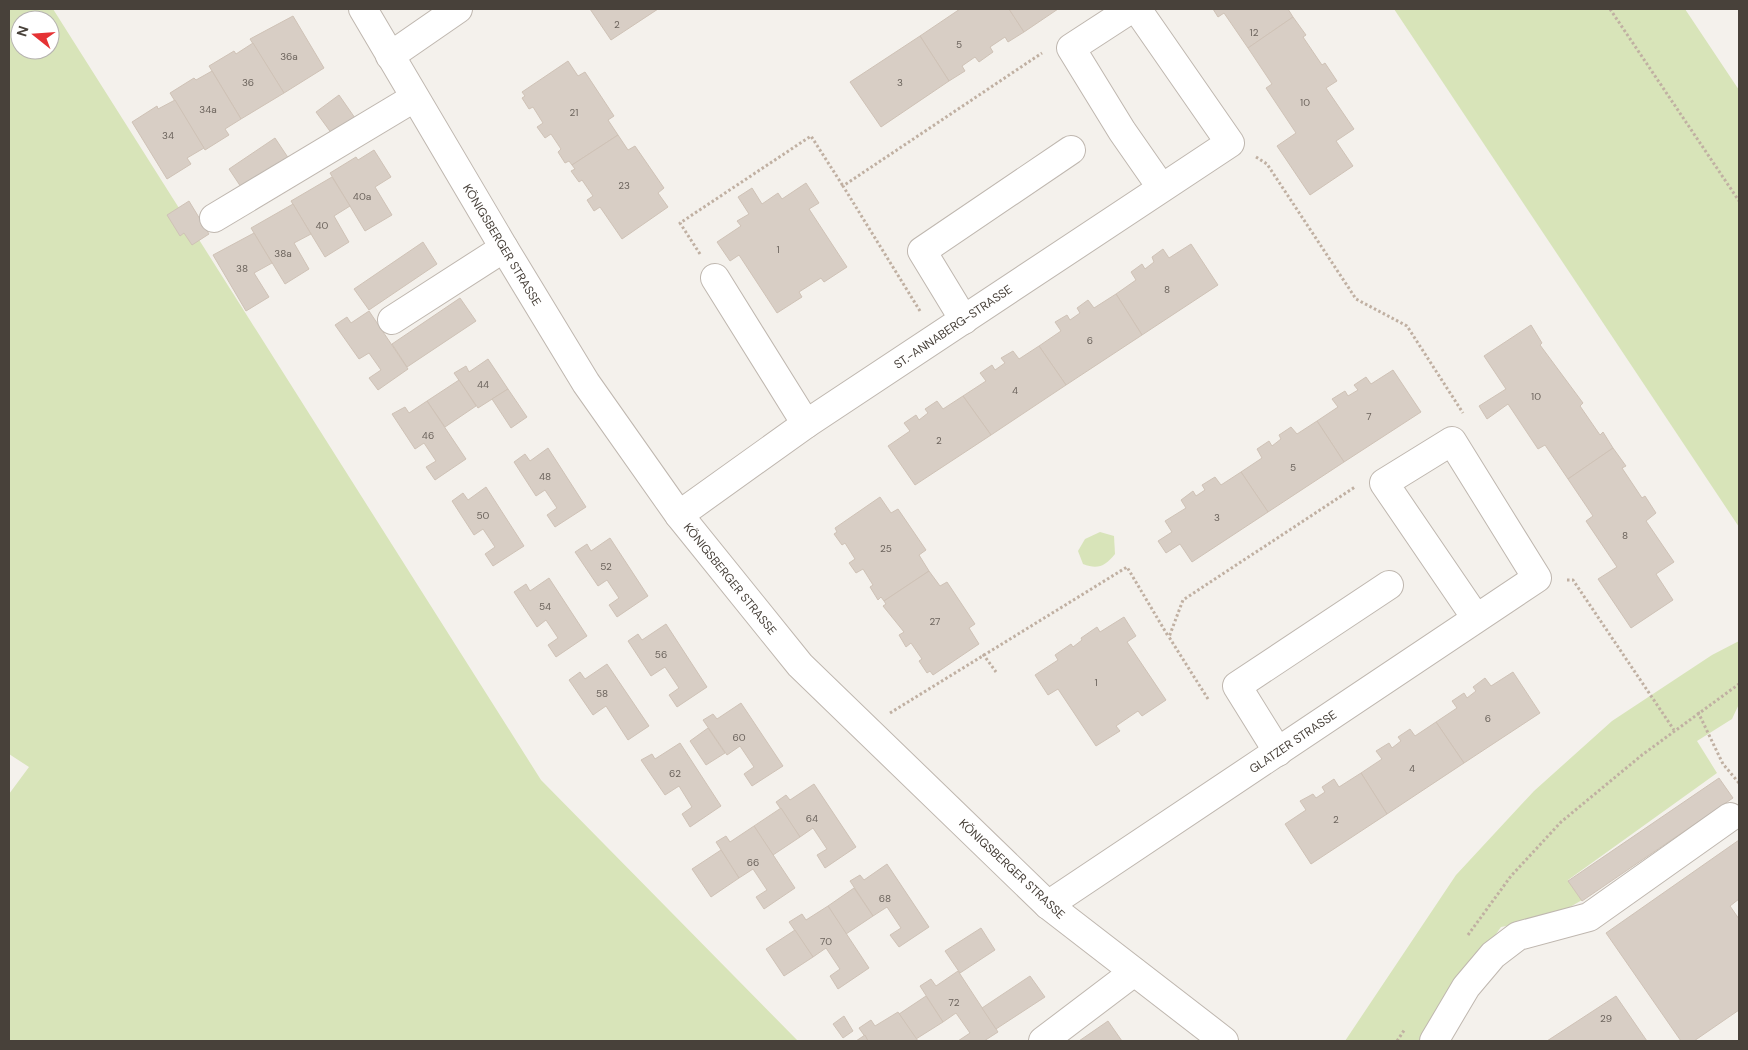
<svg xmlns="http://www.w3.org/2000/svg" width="1748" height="1050" font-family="'DM Sans',sans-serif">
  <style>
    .green { fill: #d8e4b9; fill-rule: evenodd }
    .building { fill: #d8cec5; stroke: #cfc2b6 }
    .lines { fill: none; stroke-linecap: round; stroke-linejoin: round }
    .minor-casing { stroke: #bfb7af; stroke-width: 30 }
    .path { stroke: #c0b0a2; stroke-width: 3; stroke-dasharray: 2.5 2.5; stroke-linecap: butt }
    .minor { stroke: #fff; stroke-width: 28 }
    .labels { text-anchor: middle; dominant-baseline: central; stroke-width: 5; stroke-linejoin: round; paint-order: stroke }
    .number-label { font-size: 10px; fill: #6c645d }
    .street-label { font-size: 12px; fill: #48413a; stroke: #fff }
  </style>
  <rect width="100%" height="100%" fill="#f4f1ec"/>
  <g class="green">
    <path d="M9,9H53L541,780L798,1041H9V794L29,767L9,754ZM20,20H50V50H20Z"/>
    <polygon points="1394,9 1685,9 1739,90 1739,527"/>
    <path d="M1100,532L1114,536L1115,554C1105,566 1098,570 1083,564L1078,551L1085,539Z"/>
    <polygon points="1739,641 1739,704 1732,719 1697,741 1717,773 1568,880 1582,900 1553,917 1501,927 1420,1041 1345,1041 1456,875 1534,791 1612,721 1712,655"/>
  </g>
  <g class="building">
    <polygon points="590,9 658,9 611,40"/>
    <polygon points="960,9 1009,9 1024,32 1008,42 1005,37 990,47 993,52 979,62 975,57 962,66 965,71 949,81 920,36"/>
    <polygon points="1009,9 1058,9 1024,32"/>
    <polygon points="1213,9 1288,9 1293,17 1248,48 1224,13 1218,17"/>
    <polygon points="293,16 324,68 284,93 250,39"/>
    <polygon points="1293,17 1306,35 1303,37 1322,65 1325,63 1337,81 1326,88 1354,129 1336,141 1353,166 1310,195 1277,146 1296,133 1266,88 1272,84 1248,48"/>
    <polygon points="920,36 949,81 881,127 850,82"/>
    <polygon points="253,43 284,93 241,119 209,66 234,51 236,54"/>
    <polygon points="568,61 578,76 585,72 614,116 608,120 618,135 572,165 569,161 565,163 558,152 561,149 551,134 545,138 537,127 543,123 533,107 529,109 522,98 525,96 522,92"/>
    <polygon points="212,71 241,119 225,129 229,135 205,150 170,93 194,78 196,80"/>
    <polygon points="339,95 355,118 332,134 316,112"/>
    <polygon points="175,100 204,148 187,158 191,164 167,179 132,122 157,106 158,109"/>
    <polygon points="618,135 628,150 635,146 664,188 658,193 668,207 622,239 600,207 594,211 587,200 593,196 582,180 579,182 571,171 575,169 572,165"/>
    <polygon points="275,138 291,162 245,193 229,169"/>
    <polygon points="374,150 391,177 375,187 392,215 365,231 330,173 356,157 358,160"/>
    <polygon points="332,177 350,206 334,216 349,242 325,257 291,201"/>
    <polygon points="806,183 819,203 809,209 847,267 824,282 821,278 799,292 802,297 777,313 739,255 730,261 717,242 741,226 737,221 749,214 738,197 752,188 762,204 778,193 782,199"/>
    <polygon points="189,201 209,234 192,245 184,233 180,236 167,215"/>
    <polygon points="293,204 311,234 294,243 309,269 285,284 251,228"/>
    <polygon points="254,233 272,263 254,273 269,297 246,311 213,255"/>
    <polygon points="423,242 437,264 369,310 354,289"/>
    <polygon points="1191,244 1218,285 1142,335 1116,294 1136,280 1131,272 1142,264 1145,269 1154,262 1152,257 1163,249 1169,258"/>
    <polygon points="1116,294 1142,335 1066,385 1039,346 1061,331 1055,322 1067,315 1070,320 1080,313 1077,308 1088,300 1094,308"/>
    <polygon points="460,298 476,321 407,367 392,344"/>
    <polygon points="369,311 408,369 378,390 369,378 381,370 369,353 359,359 335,325 347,317 351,323"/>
    <polygon points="1531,325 1542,343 1540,345 1583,403 1580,406 1600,435 1603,432 1613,448 1568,479 1545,445 1538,449 1508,404 1487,419 1479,406 1506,389 1484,356"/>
    <polygon points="1039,346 1066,385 991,435 963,396 986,381 980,373 992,365 995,370 1005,363 1001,358 1013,351 1019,359"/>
    <polygon points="488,359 508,389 478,408 454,373 466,366 469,372"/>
    <polygon points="1393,370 1421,412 1344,462 1317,421 1338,407 1332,399 1345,391 1348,396 1358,390 1354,385 1366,377 1371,384"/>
    <polygon points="459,380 476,406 445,427 427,401"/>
    <polygon points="508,389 527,417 511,428 492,399"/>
    <polygon points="963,396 991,435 915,485 888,446 910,431 904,423 916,415 919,420 928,413 925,409 937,401 943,409"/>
    <polygon points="427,401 466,459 435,480 426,467 436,461 424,443 415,449 392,414 405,407 409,413"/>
    <polygon points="1317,421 1344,462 1268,512 1241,472 1262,458 1257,449 1269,441 1272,446 1281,439 1279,435 1291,427 1297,434"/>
    <polygon points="548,448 586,507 555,527 547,515 557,508 545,490 536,496 514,462 525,454 530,461"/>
    <polygon points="1613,448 1626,466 1622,468 1642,498 1645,496 1656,513 1646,521 1674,562 1656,574 1673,600 1631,628 1598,579 1617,567 1586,521 1593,516 1568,479"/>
    <polygon points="1241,472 1268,512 1192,562 1180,544 1166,553 1158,541 1172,532 1165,521 1186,508 1181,500 1193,491 1196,496 1205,490 1202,485 1215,477 1221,485"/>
    <polygon points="486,487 524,546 493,566 485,554 495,547 483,529 474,535 452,501 463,493 468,500"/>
    <polygon points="880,497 891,513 898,509 926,550 919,555 929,571 884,601 881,597 878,600 870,587 873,585 863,569 856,573 849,563 855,559 845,543 842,545 834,534 837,532 835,528"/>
    <polygon points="610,538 648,596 617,617 609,605 619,598 607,580 598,586 575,552 587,544 591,551"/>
    <polygon points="929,571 940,586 947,582 975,624 969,628 979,644 933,675 930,671 927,673 919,661 922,659 911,643 906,647 899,635 904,632 883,606 886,604 884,601"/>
    <polygon points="549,578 587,636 556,657 548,645 558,638 546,620 537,627 514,592 526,584 530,591"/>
    <polygon points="1124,617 1136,636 1127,642 1166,700 1142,716 1138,711 1116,726 1120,731 1096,746 1058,689 1048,695 1035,675 1058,660 1055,655 1071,644 1073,647 1082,640 1081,638 1097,627 1100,632"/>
    <polygon points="666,624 707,687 677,707 669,695 679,688 665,667 651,676 628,641 638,634 642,640"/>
    <polygon points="607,664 649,726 628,740 606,706 593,715 569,680 580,672 585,679"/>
    <polygon points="1513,672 1540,713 1464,763 1436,722 1457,708 1452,701 1464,693 1467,698 1476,691 1473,687 1485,678 1491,686"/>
    <polygon points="741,703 783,766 752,786 744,774 754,767 740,746 727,755 703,720 713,714 717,719"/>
    <polygon points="1436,722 1464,763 1387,814 1361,773 1382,759 1376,751 1389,743 1392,748 1401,741 1398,737 1410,729 1415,736"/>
    <polygon points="708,728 725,753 706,765 690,741"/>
    <polygon points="680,743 721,806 690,827 682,814 692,807 679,786 665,795 641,760 652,754 655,759"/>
    <polygon points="1361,773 1387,814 1311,864 1285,824 1306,810 1300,801 1313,794 1316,798 1325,792 1322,787 1334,779 1339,787"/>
    <polygon points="1719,778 1733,798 1582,901 1568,881"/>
    <polygon points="814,784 856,847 825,868 817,855 827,849 813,828 800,837 776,802 786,795 790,800"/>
    <polygon points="781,808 800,837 773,855 754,826"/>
    <polygon points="754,826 795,888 764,909 756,897 767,890 753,869 739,878 716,842 726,836 730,842"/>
    <polygon points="1739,840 1739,899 1730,906 1739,919 1739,1010 1694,1041 1681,1041 1606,933"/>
    <polygon points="721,850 739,878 711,897 692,869"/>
    <polygon points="887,864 929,927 899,947 890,935 901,928 887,907 873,916 850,881 860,875 864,880"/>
    <polygon points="854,888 873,916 846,934 828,906"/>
    <polygon points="828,906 869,968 838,989 830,976 840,969 826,948 813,957 789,922 802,914 806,920"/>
    <polygon points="981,928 995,950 960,973 945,951"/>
    <polygon points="795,930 813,957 784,976 766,949"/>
    <polygon points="958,971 998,1032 984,1041 958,1041 970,1033 956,1013 943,1022 920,986 931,979 936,986"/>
    <polygon points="1030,976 1045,997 996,1029 982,1008"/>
    <polygon points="926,996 943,1022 916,1039 899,1014"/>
    <polygon points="1616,996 1647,1041 1547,1041"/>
    <polygon points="898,1012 918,1041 868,1041 859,1028 871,1020 875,1026"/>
    <polygon points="844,1016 853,1031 843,1038 833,1024"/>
    <polygon points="1108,1021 1122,1041 1079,1041"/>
    <polygon points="865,1035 868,1041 856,1041"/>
  </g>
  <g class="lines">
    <g class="minor-casing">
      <g id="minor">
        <polyline points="363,9 504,248 586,383 679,515 800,665 1048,905 1224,1041"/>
        <polyline points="1131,9 1071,48 1122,131 1161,187"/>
        <polyline points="390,56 458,9"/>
        <polyline points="214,218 414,98"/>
        <polyline points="715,278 806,424"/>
        <polyline points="392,320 504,248"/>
        <polyline points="964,320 922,251 1071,150"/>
        <polyline points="679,515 806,424 1230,143 1137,9"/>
        <polyline points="1278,752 1237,686 1389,585"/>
        <polyline points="1048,905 1537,578 1452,441 1384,483 1476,618"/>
        <polyline points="1043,1041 1134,972"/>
        <polyline points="1434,1041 1466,987 1493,955 1518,936 1589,917 1730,817"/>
      </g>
    </g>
    <g class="path">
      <polyline points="1610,9 1739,201"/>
      <polyline points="1256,157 1267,164 1356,299 1407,326 1463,413"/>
      <polyline points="700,254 680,223 811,136 843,186"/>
      <polyline points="920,311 843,186 1042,53"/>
      <polyline points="1567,580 1573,580 1674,730"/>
      <polyline points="983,654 996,672"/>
      <polyline points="1208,699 1169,637 1183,600 1355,487"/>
      <polyline points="1698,712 1723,764 1739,783"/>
      <polyline points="890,713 1127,567 1168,636"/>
      <polyline points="1468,935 1511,876 1561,822 1642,755 1739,684"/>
      <polyline points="1397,1041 1405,1029"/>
    </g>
    <use href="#minor" class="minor"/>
  </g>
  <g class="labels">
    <g class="number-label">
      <text x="617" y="24">2</text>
      <text x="1254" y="32">12</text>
      <text x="959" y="44">5</text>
      <text x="289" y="56">36a</text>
      <text x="248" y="82">36</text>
      <text x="900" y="82">3</text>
      <text x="1305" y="102">10</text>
      <text x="208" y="109">34a</text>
      <text x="574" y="112">21</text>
      <text x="168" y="135">34</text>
      <text x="624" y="185">23</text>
      <text x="362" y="196">40a</text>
      <text x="322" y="225">40</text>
      <text x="778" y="249">1</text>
      <text x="283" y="253">38a</text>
      <text x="242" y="268">38</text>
      <text x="1167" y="289">8</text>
      <text x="1090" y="340">6</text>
      <text x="483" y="384">44</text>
      <text x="1015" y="390">4</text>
      <text x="1536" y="396">10</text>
      <text x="1369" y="416">7</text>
      <text x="428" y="435">46</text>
      <text x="939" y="440">2</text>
      <text x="1293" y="467">5</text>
      <text x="545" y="476">48</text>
      <text x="483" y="515">50</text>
      <text x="1217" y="517">3</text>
      <text x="1625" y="535">8</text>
      <text x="886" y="548">25</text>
      <text x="606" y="566">52</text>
      <text x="545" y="606">54</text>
      <text x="935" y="621">27</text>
      <text x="661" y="654">56</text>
      <text x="1096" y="682">1</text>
      <text x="602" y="693">58</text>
      <text x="1488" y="718">6</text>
      <text x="739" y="737">60</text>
      <text x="1412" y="768">4</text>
      <text x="675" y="773">62</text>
      <text x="812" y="818">64</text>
      <text x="1336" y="819">2</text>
      <text x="753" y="862">66</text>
      <text x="885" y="898">68</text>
      <text x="826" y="941">70</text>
      <text x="954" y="1002">72</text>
      <text x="1606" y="1018">29</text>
    </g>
    <g class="street-label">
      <text transform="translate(502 245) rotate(59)">KÖNIGSBERGER STRASSE</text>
      <text transform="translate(953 327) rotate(-34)">ST.-ANNABERG-STRASSE</text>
      <text transform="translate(730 579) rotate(51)">KÖNIGSBERGER STRASSE</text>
      <text transform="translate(1293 742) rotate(-34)">GLATZER STRASSE</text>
      <text transform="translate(1012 869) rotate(43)">KÖNIGSBERGER STRASSE</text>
    </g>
  </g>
  <rect width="1748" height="1050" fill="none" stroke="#48413a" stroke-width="20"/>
  <g transform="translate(35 35) rotate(287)"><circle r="24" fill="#ffffff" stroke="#b6b3b0"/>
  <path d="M0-4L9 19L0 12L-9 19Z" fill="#e53234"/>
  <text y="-8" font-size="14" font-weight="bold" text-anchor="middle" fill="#48413a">N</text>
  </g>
</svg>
